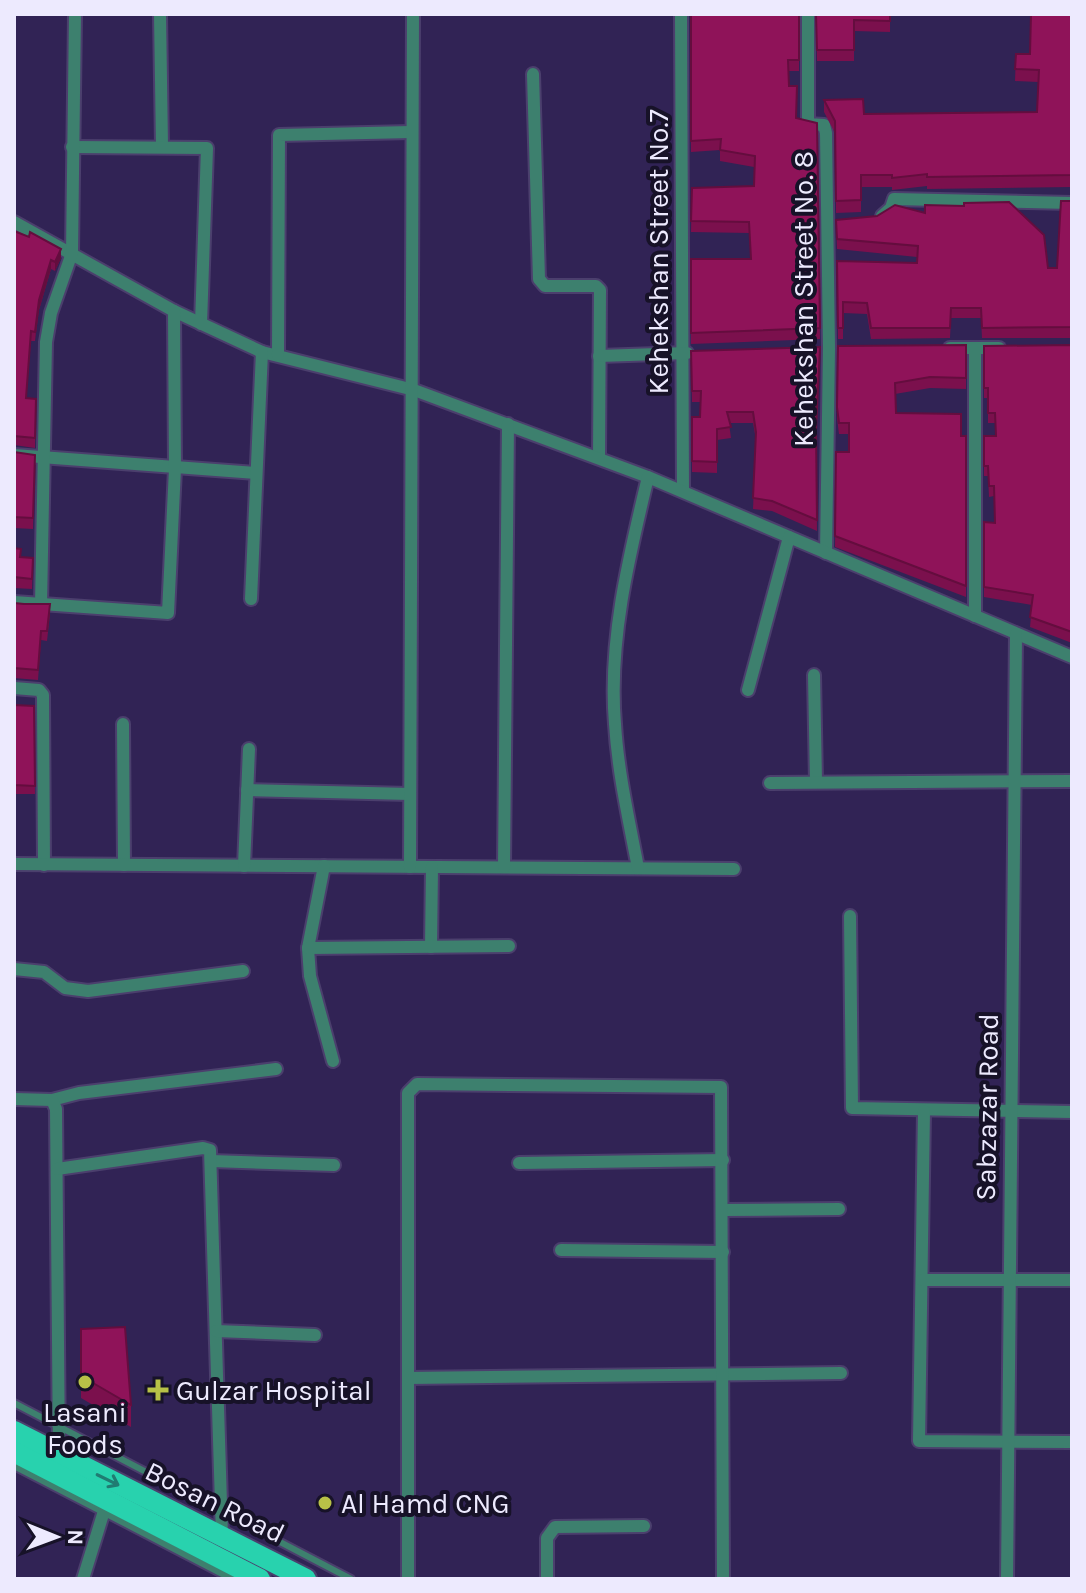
<svg xmlns="http://www.w3.org/2000/svg" width="1086" height="1593" font-family="Karla,sans-serif">
  <style>
    .lines { fill: none; stroke-linecap: round; stroke-linejoin: round }
    .lane-casing { stroke: #4b3f6d; stroke-width: 10 }
    .street-casing { stroke: #4b3f6d; stroke-width: 16 }
    .primary-casing { stroke: #4b3f6d; stroke-width: 24 }
    .lane { stroke: #3d806e; stroke-width: 6 }
    .street { stroke: #3d806e; stroke-width: 12 }
    .primary { stroke: #28d2ae; stroke-width: 20 }
    .wall { fill: #7b104d }
    .shaded-wall { fill: #640d3e }
    .building { fill: #8f1359; stroke: #640d3e; stroke-width: 2 }
    .oneway { stroke: #207c72 }
    .poi-dot { fill: #b8c147; stroke: #171228; stroke-width: 3 }
    .labels { text-anchor: middle; dominant-baseline: central; stroke-width: 8; stroke-linejoin: round; paint-order: stroke }
    .street-label { font-size: 28px; fill: #edeafe; stroke: #171228 }
    .poi-label { font-size: 28px; fill: #edeafe; stroke: #171228; text-anchor: start }
  </style>
  <rect width="100%" height="100%" fill="#312355"/>
  <g class="lines">
    <g class="lane-casing">
      <g id="lane">
        <polyline points="14,1403 351,1579"/>
        <polyline points="14,1466 232,1579"/>
      </g>
    </g>
    <g class="street-casing">
      <g id="street">
        <polyline points="160,14 162,146"/>
        <polyline points="681,14 683,490"/>
        <polyline points="808,14 808,124 824,125 826,133 829,348 826,553"/>
        <polyline points="533,74 539,279 545,286 596,286 600,290 599,458"/>
        <polyline points="72,147 207,148 201,324"/>
        <polyline points="882,216 891,208 894,199 1072,203"/>
        <polyline points="14,222 174,311 262,352 414,390 648,477 1072,657"/>
        <polyline points="950,348 999,348"/>
        <polyline points="278,355 279,135 411,132"/>
        <polyline points="599,356 687,353"/>
        <polyline points="14,455 256,473"/>
        <polyline points="251,599 262,352"/>
        <polyline points="14,602 168,613 175,469 174,311"/>
        <polyline points="41,605 46,342 51,313 72,253 75,14"/>
        <polyline points="975,616 975,348"/>
        <polyline points="814,675 816,782"/>
        <polyline points="14,688 39,690 43,695 44,865"/>
        <polyline points="748,690 789,537"/>
        <polyline points="123,724 124,865"/>
        <polyline points="770,783 1072,781"/>
        <polyline points="247,790 410,794"/>
        <polyline points="14,864 734,869"/>
        <polyline points="244,866 249,749"/>
        <polyline points="324,866 308,948 310,976 333,1061"/>
        <polyline points="410,867 413,14"/>
        <polyline points="504,867 508,424"/>
        <path d="M638,868C629,820 618,773 615,724C608,642 629,556 648,477"/>
        <polyline points="850,916 852,1108 1072,1112"/>
        <polyline points="431,947 432,867"/>
        <polyline points="308,948 509,946"/>
        <polyline points="14,969 44,972 65,988 88,991 243,971"/>
        <polyline points="14,1099 52,1100 79,1093 276,1069"/>
        <polyline points="52,1100 56,1109 59,1456"/>
        <polyline points="924,1111 919,1441 1072,1442"/>
        <polyline points="211,1161 334,1165"/>
        <polyline points="519,1163 723,1160"/>
        <polyline points="57,1169 203,1148 210,1150 222,1536"/>
        <polyline points="723,1210 839,1209"/>
        <polyline points="561,1250 723,1252"/>
        <polyline points="922,1280 1072,1280"/>
        <polyline points="216,1331 315,1335"/>
        <polyline points="408,1378 841,1373"/>
        <polyline points="83,1579 104,1511"/>
        <polyline points="408,1579 408,1093 417,1084 721,1087 723,1579"/>
        <polyline points="547,1579 547,1538 555,1527 644,1526"/>
        <polyline points="1007,1579 1016,634"/>
      </g>
    </g>
    <g class="primary-casing">
      <g id="primary">
        <polyline points="14,1431 306,1579"/>
        <polyline points="14,1452 260,1579"/>
      </g>
    </g>
    <use href="#lane" class="lane"/>
    <use href="#street" class="street"/>
    <use href="#primary" class="primary"/>
  </g>
  <g class="wall">
    <polygon points="690,14 799,14 799,71 788,71 789,86 796,118 817,123 820,339 691,344 691,259 751,259 749,233 691,232 692,188 754,186 754,167 720,161 720,150 691,152"/>
    <polygon points="816,14 890,14 890,32 854,31 854,61 817,61"/>
    <polygon points="1072,14 1072,187 927,189 927,186 892,190 892,187 861,187 861,212 836,213 835,133 824,112 824,100 864,114 1037,112 1038,82 1015,81 1016,54 1030,54"/>
    <polygon points="1072,201 1072,338 982,338 981,318 951,318 950,338 871,339 867,314 843,313 843,339 838,339 837,261 917,263 917,257 837,249 836,220 1048,268 1057,268"/>
    <polygon points="14,231 61,258 55,271 51,269 39,310 35,341 31,341 26,398 36,399 35,448 14,445"/>
    <polygon points="966,345 966,389 930,388 895,394 896,413 961,436 966,436 966,597 835,547 836,452 849,452 849,434 839,434 837,418 838,346"/>
    <polygon points="1072,345 1072,643 1030,627 1032,605 984,597 984,522 995,523 994,496 989,497 988,476 984,476 984,436 996,436 995,423 988,423 988,398 984,398 984,346"/>
    <polygon points="691,351 816,438 817,531 772,511 753,509 756,440 753,423 729,423 731,438 717,440 717,473 692,472 692,417 700,417 701,402 692,402"/>
    <polygon points="14,452 35,455 33,529 14,528"/>
    <polygon points="14,548 21,557 33,558 32,589 14,588"/>
    <polygon points="14,603 50,614 47,641 41,640 38,680 14,678"/>
    <polygon points="14,705 34,706 35,794 14,794"/>
    <polygon points="81,1329 131,1405 131,1427 81,1398"/>
  </g>
  <g class="shaded-wall">
    <polygon points="61,249 61,258 55,271 55,262"/>
    <polygon points="51,260 51,269 39,310 35,341 39,300"/>
  </g>
  <g class="building">
    <polygon points="691,14 799,14 799,60 788,60 789,86 797,86 796,118 817,123 820,328 691,333 691,259 751,259 749,222 691,221 692,188 754,186 755,156 720,150 721,139 691,141"/>
    <polygon points="816,14 890,14 890,21 854,20 854,50 817,50"/>
    <polygon points="1031,14 1072,14 1072,175 927,177 927,174 892,178 892,175 861,175 861,200 836,201 835,121 824,100 863,99 864,114 1037,112 1039,70 1015,69 1016,54 1030,54"/>
    <polygon points="1061,201 1072,201 1072,327 982,328 981,308 951,308 950,328 871,328 867,303 843,302 843,328 838,328 837,261 917,263 918,246 837,239 836,220 877,216 895,205 925,213 925,205 964,206 964,203 1009,202 1044,235 1048,268 1057,268"/>
    <polygon points="14,231 29,237 30,232 61,249 55,262 51,260 39,300 35,332 31,331 26,398 36,399 35,438 14,436"/>
    <polygon points="966,345 966,378 930,377 895,383 896,413 961,414 961,436 966,436 966,586 835,536 836,452 849,452 849,423 839,423 837,407 838,346"/>
    <polygon points="1072,345 1072,632 1030,617 1033,595 984,587 984,522 995,523 994,486 989,486 988,466 984,466 984,436 996,436 995,413 988,413 988,388 984,388 984,346"/>
    <polygon points="820,347 816,430 817,520 772,501 753,498 756,432 753,412 727,412 731,427 717,429 717,462 692,461 692,417 700,417 701,391 692,391 691,351"/>
    <polygon points="14,452 35,455 33,518 14,517 14,521"/>
    <polygon points="14,548 21,549 20,557 33,558 32,579 14,577"/>
    <polygon points="14,603 24,604 50,604 47,631 41,631 38,670 14,668"/>
    <polygon points="14,705 34,706 35,786 14,785"/>
    <polygon points="125,1327 131,1405 81,1376 81,1329"/>
  </g>
  <defs><path id="oneway-shaft" d="M-6 0H5M1.5-3L5.5 0L1.5 3" fill="none" stroke-width="1.6" stroke-linecap="round" stroke-linejoin="round" transform="scale(2)"/></defs>
  <use class="oneway" href="#oneway-shaft" transform="translate(108 1480) rotate(26)"/>
  <g class="poi-dot">
    <circle cx="85" cy="1382" r="8"/>
    <path d="M154 1378h8v8h8v8h-8v8h-8v-8h-8v-8h8z"/>
    <circle cx="325" cy="1503" r="8"/>
  </g>
  <g class="labels">
    <g class="street-label">
      <text transform="translate(658 252) rotate(-90)">Kehekshan Street No.7</text>
      <text transform="translate(803 299) rotate(-90)">Kehekshan Street No. 8</text>
      <text transform="translate(987 1107) rotate(-89)">Sabzazar Road</text>
      <text transform="translate(215 1502) rotate(26)">Bosan Road</text>
    </g>
    <g class="poi-label">
      <text x="176" y="1390">Gulzar Hospital</text>
      <text x="85" y="1412" text-anchor="middle">Lasani<tspan x="85" dy="32">Foods</tspan></text>
      <text x="341" y="1503">Al Hamd CNG</text>
    </g>
  </g>
  <rect width="1086" height="1593" fill="none" stroke="#edeafe" stroke-width="32"/>
  <g transform="translate(56 1537) rotate(91)" stroke="#171228" stroke-width="6" paint-order="stroke">
  <path d="M0-6L14 30L0 20L-14 30Z" fill="#edeafe"/>
  <text y="-12" font-size="22" font-weight="bold" text-anchor="middle" fill="#edeafe">N</text>
  </g>
</svg>
